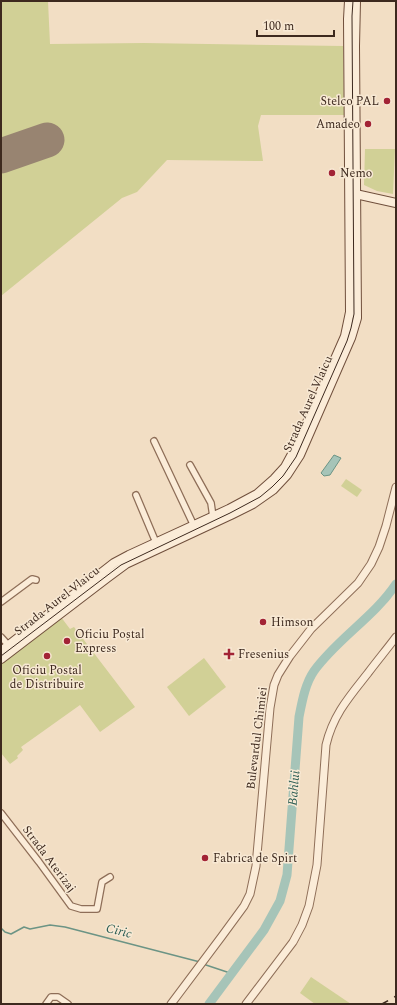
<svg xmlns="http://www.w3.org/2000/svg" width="397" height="1005" font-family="Spectral,serif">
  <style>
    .green { fill: #d1d096 }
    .water { fill: #a6c4b8; stroke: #6c9485 }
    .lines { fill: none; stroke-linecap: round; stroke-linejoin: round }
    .stream { stroke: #6c9485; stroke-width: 1.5 }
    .river { stroke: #a6c4b8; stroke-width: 9 }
    .runway { stroke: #988471; stroke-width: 35 }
    .minor-casing { stroke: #8e6e58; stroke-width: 8 }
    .tertiary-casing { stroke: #8e6e58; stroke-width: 9 }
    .secondary-casing { stroke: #704f3c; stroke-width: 10 }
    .minor { stroke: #fbecd8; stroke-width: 5.5 }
    .tertiary { stroke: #fbecd8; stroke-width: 7 }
    .secondary { stroke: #fbecd8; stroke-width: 8 }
    .tram { stroke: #3d291e; stroke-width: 1 }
    .rail { stroke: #3d291e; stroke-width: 1.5; stroke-dasharray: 7 7; stroke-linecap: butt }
    .poi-dot { fill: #a22335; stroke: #f8e9d4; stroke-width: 1.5 }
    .labels { text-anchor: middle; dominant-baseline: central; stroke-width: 3; stroke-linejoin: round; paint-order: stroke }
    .poi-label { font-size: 12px; fill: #3d291e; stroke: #f8e9d4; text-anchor: start }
    .street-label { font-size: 12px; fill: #3d291e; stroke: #f8e9d4 }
    .water-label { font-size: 13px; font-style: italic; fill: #2c5e54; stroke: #f8e9d4 }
  </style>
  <rect width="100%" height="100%" fill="#f2dec4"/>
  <g class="green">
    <polygon points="1,1 48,1 50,44 144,43 343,46 344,115 261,115 258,126 263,161 167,160 137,192 122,198 1,296"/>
    <polygon points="365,149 395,149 393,194 377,191 364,185"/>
    <polygon points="346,479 362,490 357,497 341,486"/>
    <polygon points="61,617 70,629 74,627 135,707 100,732 80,705 21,747 23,750 17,756 18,758 10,764 1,753 1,663"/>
    <polygon points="204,658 226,687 189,716 167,687"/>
    <polygon points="311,977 351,1004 315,1004 300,993"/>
  </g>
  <polygon class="water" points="334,455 341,458 330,475 324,476 321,473"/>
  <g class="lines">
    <g class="stream">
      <polyline points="1,928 5,932 11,934 24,927 30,929 50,925 65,927 200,962"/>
      <polyline points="203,964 233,974"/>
    </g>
    <path class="river" d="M209,1004L264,930L280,901L287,875L299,717C302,702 305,684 314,671C337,639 374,617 396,584"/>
    <polyline class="runway" points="1,156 47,140"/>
    <g class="minor-casing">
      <g id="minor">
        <polyline points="154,441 195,528"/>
        <polyline points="190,465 211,503 213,517"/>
        <polyline points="136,495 157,545"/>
        <polyline points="1,602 32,579 36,580"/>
        <polyline points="1,637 10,647"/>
        <polyline points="1,813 39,862 71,906 81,909 97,909 102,882 110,877"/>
        <polyline points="46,1004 51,997 58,997 68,1004"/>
      </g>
    </g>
    <g class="tertiary-casing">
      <g id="tertiary">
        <polyline points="171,1004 222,936 244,906 250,894 256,866 270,708 274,685 278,675 290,656 311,629 358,583 371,564 379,547 386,526 396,487"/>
        <path d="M246,1004L293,942L302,925L309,906L317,865L326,745C333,715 349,697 368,673C377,661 387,649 396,637"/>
      </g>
    </g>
    <g class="secondary-casing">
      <g id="secondary">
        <polyline points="352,195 360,195 396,203"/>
        <polyline points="1,651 114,563 129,555 229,509 257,494 274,479 285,467 297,445 345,336 350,312 348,19 349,1"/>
        <polyline points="1,659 107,578 126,564 231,515 253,504 273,490 287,475 300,455 351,338 357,318 355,46 356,1"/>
      </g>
    </g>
    <use href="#minor" class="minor"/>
    <use href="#tertiary" class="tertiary"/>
    <use href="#secondary" class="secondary"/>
    <polyline class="tram" points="1,656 121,565 230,513 260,497 272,487 283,476 296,457 347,341 351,328 354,314 352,16 353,1"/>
    <polyline class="rail" points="382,1004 396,996"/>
  </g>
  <g class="poi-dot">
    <circle cx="387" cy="101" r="4"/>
    <circle cx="368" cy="124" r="4"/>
    <circle cx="332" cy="173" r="4"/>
    <circle cx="263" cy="622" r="4"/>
    <circle cx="67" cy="641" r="4"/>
    <path d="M227 648h4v4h4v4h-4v4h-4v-4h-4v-4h4z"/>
    <circle cx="47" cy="656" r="4"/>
    <circle cx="205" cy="858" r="4"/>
  </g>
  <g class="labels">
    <g class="poi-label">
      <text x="379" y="101" text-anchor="end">Stelco PAL</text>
      <text x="360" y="124" text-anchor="end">Amadeo</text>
      <text x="340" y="173">Nemo</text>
      <text x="271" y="622">Himson</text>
      <text x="75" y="634">Oficiu Poștal<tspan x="75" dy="14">Express</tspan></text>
      <text x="238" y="654">Fresenius</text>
      <text x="47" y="670" text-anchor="middle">Oficiu Postal<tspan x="47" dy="14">de Distribuire</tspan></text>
      <text x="213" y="858">Fabrica de Spirt</text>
    </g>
    <g class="street-label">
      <text transform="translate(308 404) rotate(-66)">Strada Aurel Vlaicu</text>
      <text transform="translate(57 601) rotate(-38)">Strada Aurel Vlaicu</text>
      <text transform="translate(257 738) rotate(-83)">Bulevardul Chimiei</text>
      <text transform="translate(49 859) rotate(53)">Strada Aterizaj</text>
    </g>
    <g class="water-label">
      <text transform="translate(294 788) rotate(-85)">Bahlui</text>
      <text transform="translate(119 931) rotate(14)">Ciric</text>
    </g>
  </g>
  <rect width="397" height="1005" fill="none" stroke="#3d291e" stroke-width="4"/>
  <path d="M257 30v6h77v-6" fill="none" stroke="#3d291e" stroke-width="2"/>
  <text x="263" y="30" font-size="12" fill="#3d291e" stroke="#f8e9d4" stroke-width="3" paint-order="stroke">100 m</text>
</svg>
